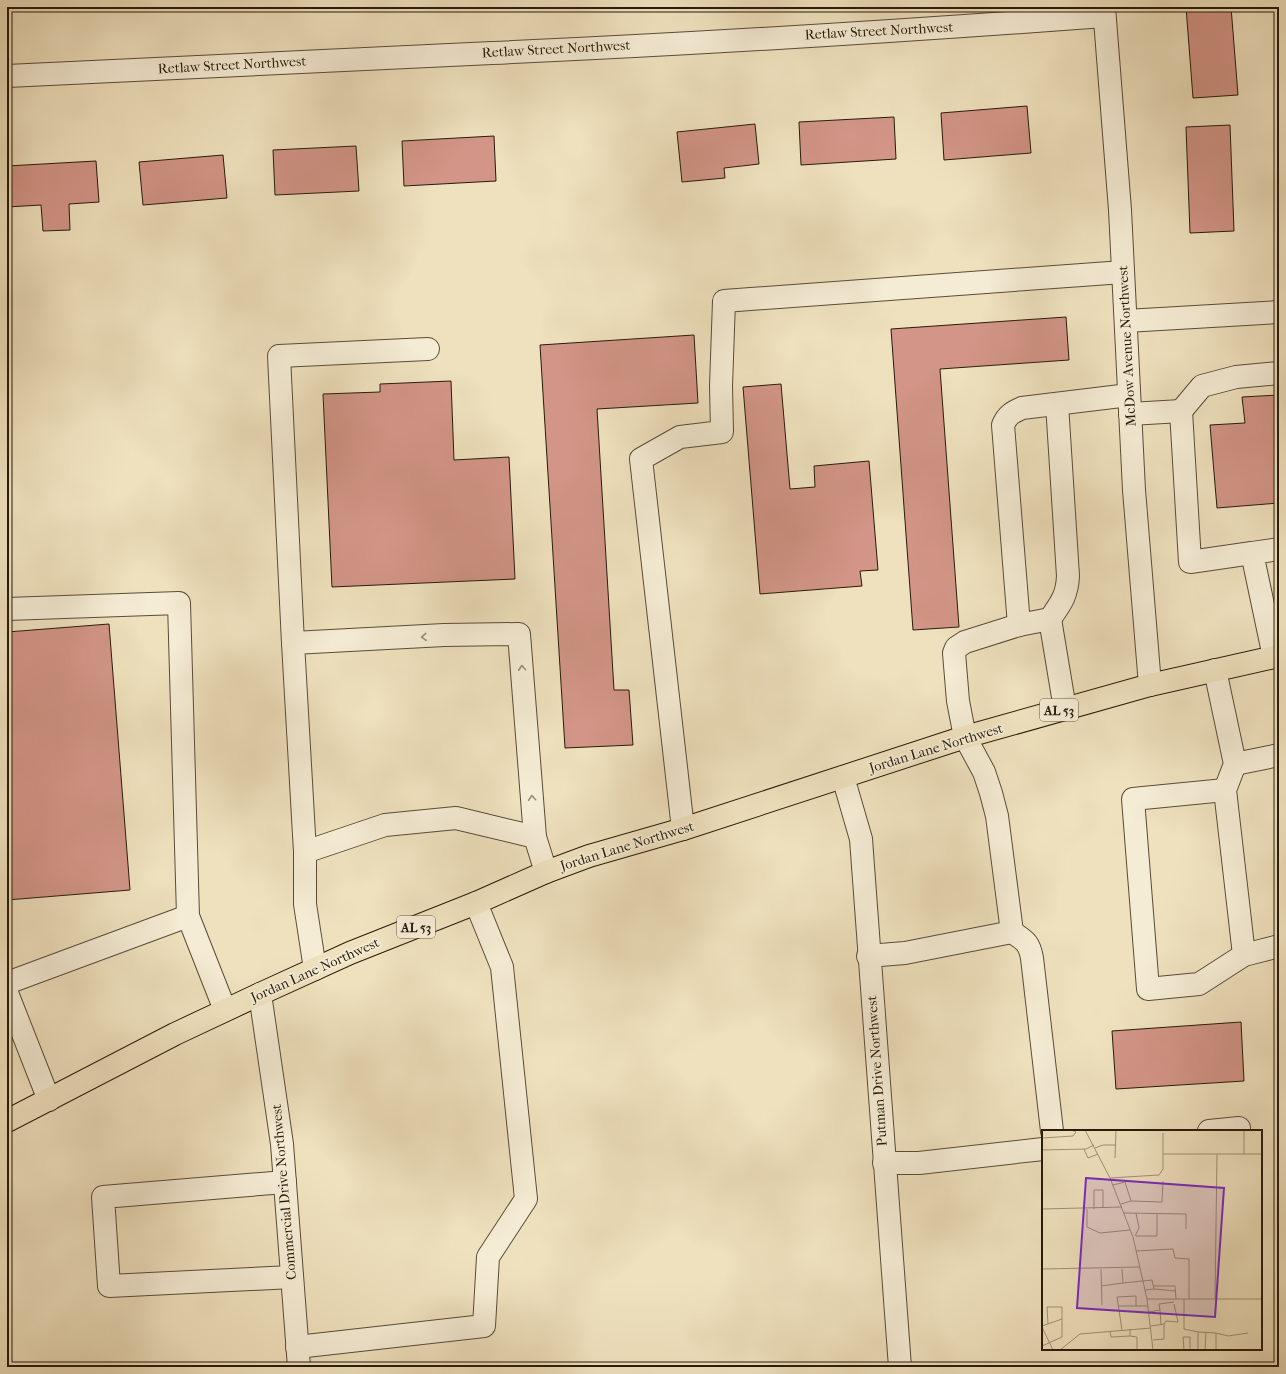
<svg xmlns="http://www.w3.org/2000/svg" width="1286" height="1374" font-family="'IM FELL French Canon',serif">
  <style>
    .building { fill: #d29587; stroke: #271b0a }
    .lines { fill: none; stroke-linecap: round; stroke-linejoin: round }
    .minor-casing { stroke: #594c37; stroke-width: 24 }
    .major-casing { stroke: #271b0a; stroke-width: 24 }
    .minor { stroke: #f5ecd5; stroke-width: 22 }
    .major { stroke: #efe1be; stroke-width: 22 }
    .oneway { stroke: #988e7a }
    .labels { text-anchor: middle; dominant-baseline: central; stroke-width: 3.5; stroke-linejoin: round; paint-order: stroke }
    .shield { fill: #f5ecd5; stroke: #655a47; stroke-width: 1 }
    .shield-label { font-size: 13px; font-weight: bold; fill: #271b0a }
    .street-label { font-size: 14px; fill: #271b0a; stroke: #f5ecd5 }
    .inset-road { fill: none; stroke: #9f9276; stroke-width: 1 }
    .view { fill: #7b2cbf; fill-opacity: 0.15; stroke: #7b2cbf; stroke-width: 2 }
    .inset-edge { fill: none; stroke: #271b0a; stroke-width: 2 }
  </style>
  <rect width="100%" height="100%" fill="#efe1be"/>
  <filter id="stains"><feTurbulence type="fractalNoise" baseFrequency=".005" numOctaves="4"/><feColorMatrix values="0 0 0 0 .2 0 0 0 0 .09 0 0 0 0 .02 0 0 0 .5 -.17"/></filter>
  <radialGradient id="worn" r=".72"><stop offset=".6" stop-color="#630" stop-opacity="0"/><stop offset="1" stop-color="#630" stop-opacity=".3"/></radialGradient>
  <g class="building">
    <polygon points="1186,7 1231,7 1238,95 1193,98"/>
    <polygon points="1027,106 1031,153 944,160 941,113"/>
    <polygon points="894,117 896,159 801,165 799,122"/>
    <polygon points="755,124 759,164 724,168 725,178 682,182 677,132"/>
    <polygon points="1230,125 1234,231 1190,233 1186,127"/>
    <polygon points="494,136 496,181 404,186 402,141"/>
    <polygon points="356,146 359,191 275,195 273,150"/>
    <polygon points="223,155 227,198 143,205 139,162"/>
    <polygon points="96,161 99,202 69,204 70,230 43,231 41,205 7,207 7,166"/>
    <polygon points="1066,317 1069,360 940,369 959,627 913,630 891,329"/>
    <polygon points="694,335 698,403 597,409 614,690 629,690 633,745 565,748 540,345"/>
    <polygon points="451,381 454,460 509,457 515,579 332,587 323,394 380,392 380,384"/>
    <polygon points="781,384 790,489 815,487 814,466 869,461 878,570 860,571 862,586 760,594 743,387"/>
    <polygon points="1279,395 1279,503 1217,508 1210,425 1245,423 1242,397"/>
    <polygon points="109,624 130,890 7,900 7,632"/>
    <polygon points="1241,1022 1244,1081 1116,1089 1112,1031"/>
  </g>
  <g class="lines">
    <g class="minor-casing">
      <g id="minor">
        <polyline points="1104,7 1120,210 1134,490 1150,685"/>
        <path d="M7,76C169,67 331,61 492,53C697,44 901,31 1104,16"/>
        <polyline points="1126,321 1279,312"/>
        <polyline points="1181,411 1202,386 1236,377 1279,373"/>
        <polyline points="1130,414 1181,411 1190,562 1252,553"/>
        <polyline points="7,609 179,603 188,916"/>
        <path d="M1050,619C1061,603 1067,596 1068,576L1057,404"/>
        <path d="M1019,625L1003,425C1007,415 1013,412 1022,408L1129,395"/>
        <polyline points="293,643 444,635 519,634 535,837"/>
        <polyline points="1274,657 1252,553 1279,549"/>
        <polyline points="1215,670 1235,764 1225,790 1244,955"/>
        <polyline points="1235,764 1279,755"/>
        <polyline points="843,777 861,839 900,1367"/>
        <polyline points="1225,790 1133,799 1148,989 1199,984 1244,955 1279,946"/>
        <polyline points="683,829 641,459 680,437 722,432 721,386 724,301 1123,272"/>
        <polyline points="305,852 385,825 456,818 535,837 546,872"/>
        <path d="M1012,932C1025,941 1029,942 1032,958L1052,1131"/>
        <polyline points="868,956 905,953 1012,932 997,816 991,793 984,772 965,737 958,701 954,653 956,648 965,642 1019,625 1050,619 1065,709"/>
        <polyline points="315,969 305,904 305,852 293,643 279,356 428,349"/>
        <polyline points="7,983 188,916 225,1010"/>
        <polyline points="7,993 49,1100"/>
        <polyline points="260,994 282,1144 299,1367"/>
        <polyline points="1209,1131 1239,1128"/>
        <polyline points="884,1163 919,1163 1043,1149"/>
        <polyline points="285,1182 103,1197 109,1286 292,1277"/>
        <polyline points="297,1347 484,1326 488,1257 526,1199 502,967 476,903"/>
      </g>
    </g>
    <g class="major-casing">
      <polyline id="major" points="7,1121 175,1034 260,994 350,953 476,903 546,872 589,856 683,829 965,737 1150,685 1279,656"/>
    </g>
    <use href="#minor" class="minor"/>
    <use href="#major" class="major"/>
  </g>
  <defs><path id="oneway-chevron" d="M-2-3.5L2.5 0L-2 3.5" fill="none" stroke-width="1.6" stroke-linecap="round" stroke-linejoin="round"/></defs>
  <g class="oneway">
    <use href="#oneway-chevron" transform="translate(424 637) rotate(177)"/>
    <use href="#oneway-chevron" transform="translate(522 668) rotate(-94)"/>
    <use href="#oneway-chevron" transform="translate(532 798) rotate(-94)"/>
  </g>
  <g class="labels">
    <g class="shield">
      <rect x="1040" y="699" width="38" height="22" rx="3"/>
      <rect x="397" y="916" width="38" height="22" rx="3"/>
    </g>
    <g class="shield-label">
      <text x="1059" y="710">AL 53</text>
      <text x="416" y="927">AL 53</text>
    </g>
    <g class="street-label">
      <text transform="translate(879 31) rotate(-3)">Retlaw Street Northwest</text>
      <text transform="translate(556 49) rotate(-3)">Retlaw Street Northwest</text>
      <text transform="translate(232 65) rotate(-3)">Retlaw Street Northwest</text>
      <text transform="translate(1127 346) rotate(-93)">McDow Avenue Northwest</text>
      <text transform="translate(936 748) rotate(-17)">Jordan Lane Northwest</text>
      <text transform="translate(627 846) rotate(-17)">Jordan Lane Northwest</text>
      <text transform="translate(315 970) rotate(-24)">Jordan Lane Northwest</text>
      <text transform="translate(877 1071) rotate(-94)">Putman Drive Northwest</text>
      <text transform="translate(284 1192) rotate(-95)">Commercial Drive Northwest</text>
    </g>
  </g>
  <g transform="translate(1042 1130)">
    <rect width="220" height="220" fill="#efe1be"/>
    <path class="inset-road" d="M43,0L68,48L91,107L105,169L111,220M0,8L31,6L34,2L30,0M53,18L61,15H73M42,19L46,28L56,24M0,20L44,19L52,15M121,24H220M202,24V0M73,28L74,0M68,48L117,45L121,39V3M71,55L83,52L89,71L79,74M89,71L120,72L121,51M0,79L80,77M45,79V97L58,103L88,100M52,79V60H61V78M82,83L144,84V99M93,106L97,98L94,83M94,106H115V83M94,121L131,119L133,128L147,129V169M0,139L98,137M59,139L60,175M80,139L81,153L110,150L112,159L103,160M59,156L81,153M112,156H133L134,169M112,159L134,161M105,169H220M142,169V199L156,202V220M173,169L175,24M77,176H106M118,180L117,174L132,172M107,182L118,180L119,195M6,194L5,177H20V189M122,194L124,191L136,192L132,174M0,196L20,189V207L0,216M109,196L122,194V209L111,210M0,197L11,220M80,200L75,167L94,166V176M68,201L69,207L88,206V199M156,202L174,203L186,206L206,203M88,206L95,207V220M18,220L38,204L109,198M142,220L141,207H148V220M163,220L164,202M174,220V203"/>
    <path class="view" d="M44,48L182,58L173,187L35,178Z"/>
    <rect width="220" height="220" class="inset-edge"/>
  </g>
  <rect width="1286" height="1374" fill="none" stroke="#efe1be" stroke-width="24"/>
  <rect x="8" y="8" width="1270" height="1358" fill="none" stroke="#271b0a" stroke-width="2"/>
  <rect x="12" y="12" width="1262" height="1350" fill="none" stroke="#271b0a"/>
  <rect width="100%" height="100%" filter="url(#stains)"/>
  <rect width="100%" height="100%" fill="url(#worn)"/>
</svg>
